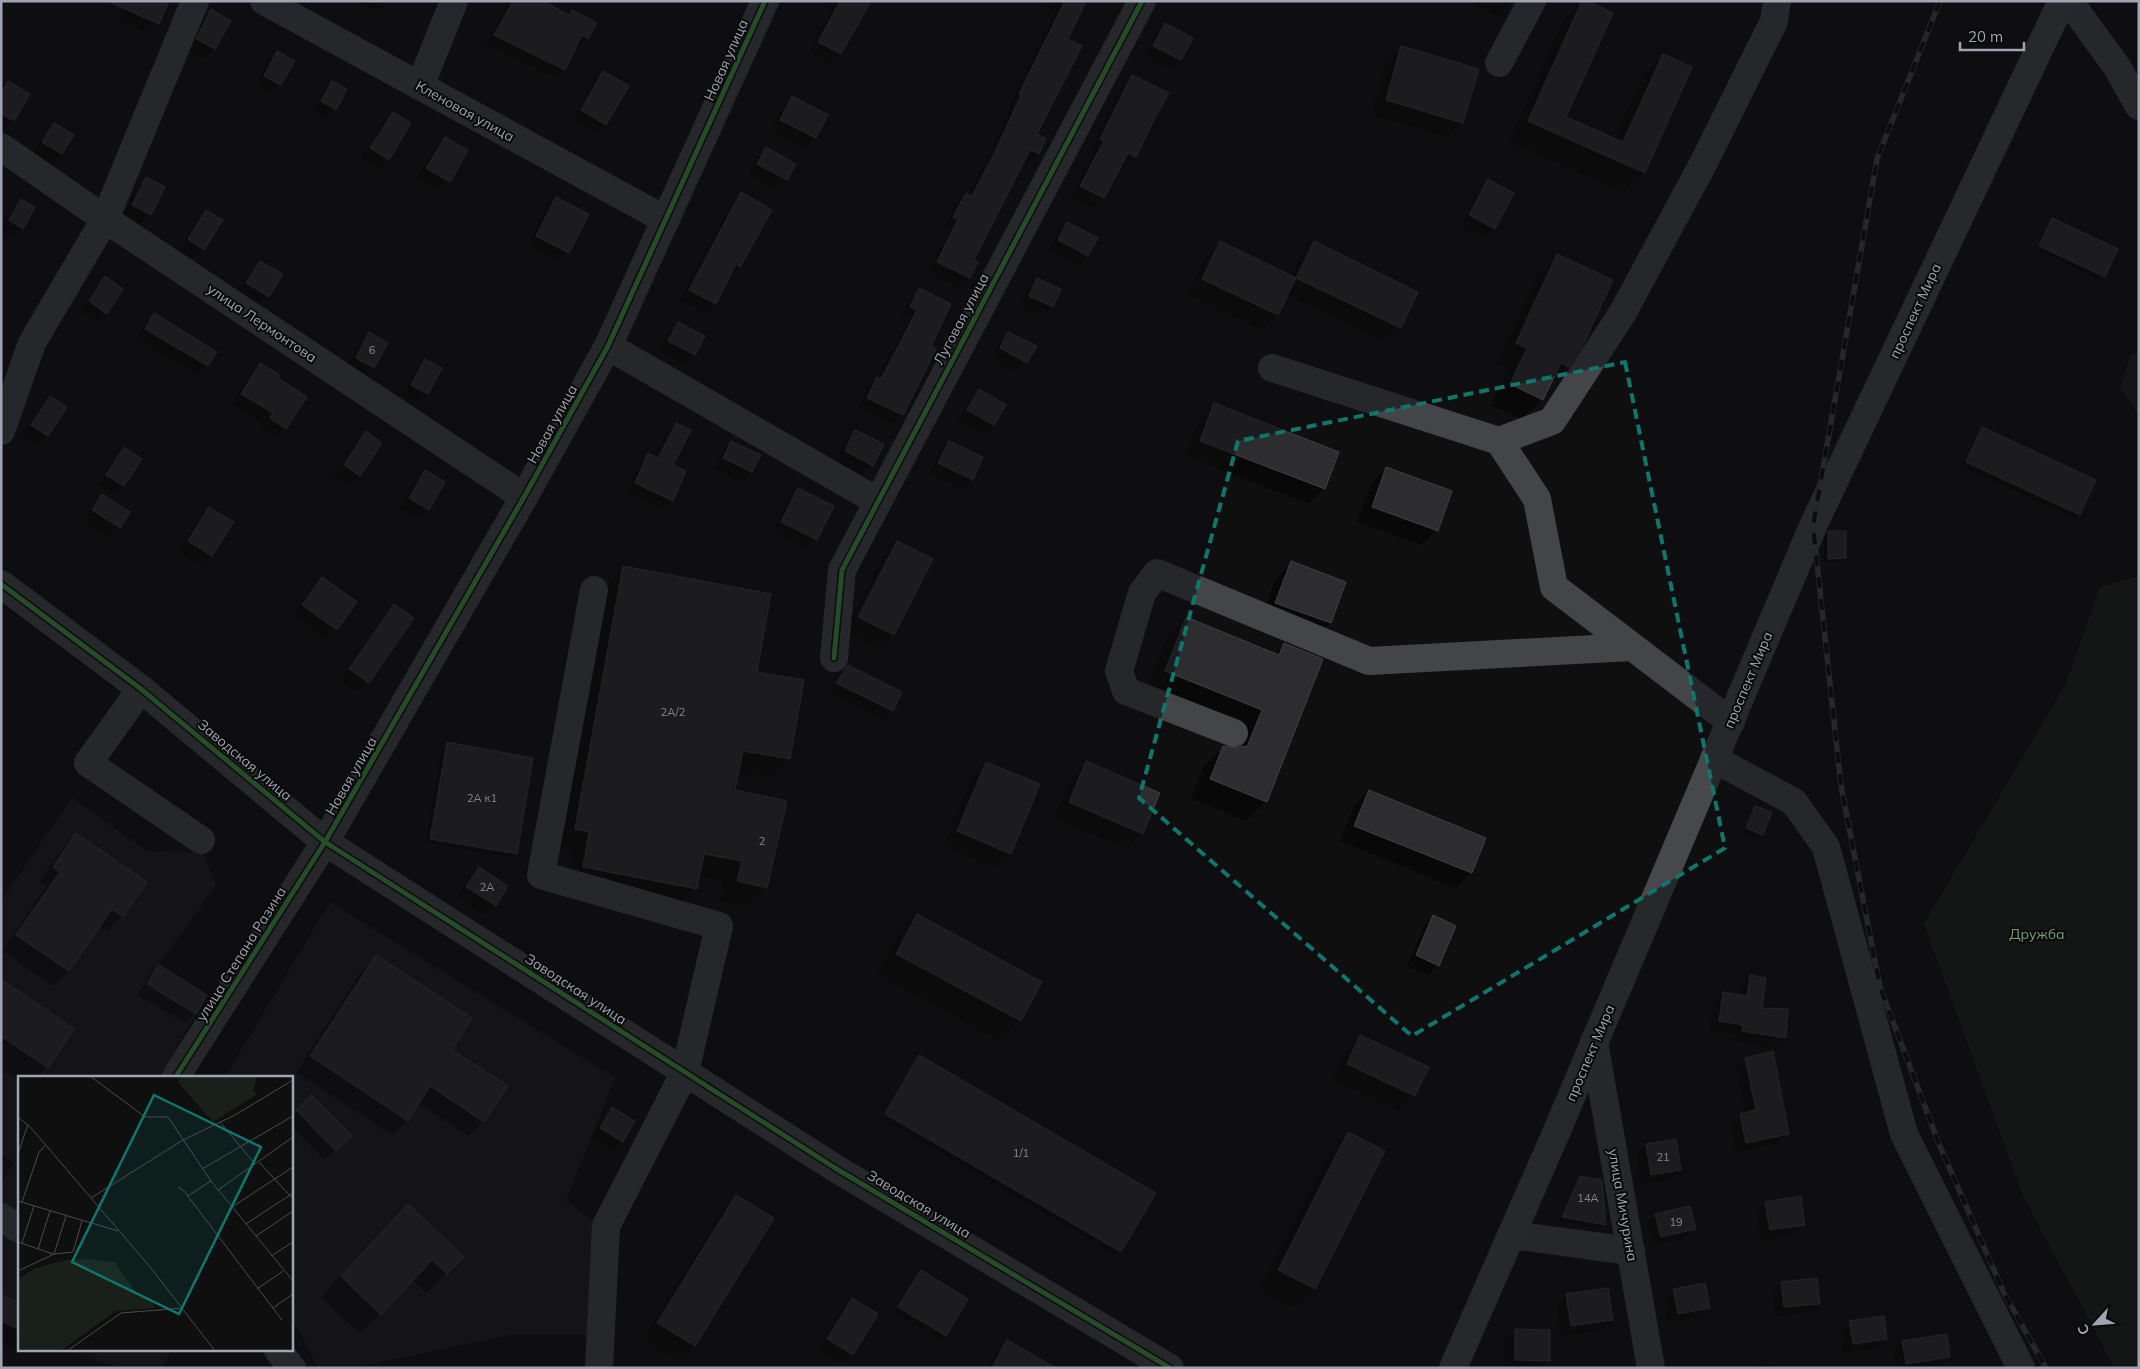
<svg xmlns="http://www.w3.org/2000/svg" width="2140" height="1369" font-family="Mulish,sans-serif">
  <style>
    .built { fill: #1c1c1e }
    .green { fill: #19201a }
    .shadow { fill: #0007 }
    .building { fill: #2d2d2f; stroke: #3e4044 }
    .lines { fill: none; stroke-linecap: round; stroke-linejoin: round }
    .minor { stroke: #444549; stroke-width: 28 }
    .major { stroke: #46484b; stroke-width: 28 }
    .rail-casing { stroke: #444649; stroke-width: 5.5 }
    .rail { stroke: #0a0a0b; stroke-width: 4; stroke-dasharray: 11; stroke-linecap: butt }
    .cycleway-casing { stroke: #0a0a0b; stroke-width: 8 }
    .cycleway { stroke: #419447; stroke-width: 5 }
    .marked { fill: none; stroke: #0f766e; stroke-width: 4; stroke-dasharray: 10 6; stroke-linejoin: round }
    .labels { text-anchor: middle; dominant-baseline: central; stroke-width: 4; stroke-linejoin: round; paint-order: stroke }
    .number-label { font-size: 11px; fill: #828791 }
    .street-label { font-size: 14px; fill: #9fa5b2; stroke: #0a0a0b }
    .park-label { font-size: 14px; fill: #759f78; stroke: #0a0a0b }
    .inset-road { fill: none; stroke: #494b51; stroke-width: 1 }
    .view { fill: #0f766e; fill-opacity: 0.15; stroke: #0f766e; stroke-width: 2.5 }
    .inset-edge { fill: none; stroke: #9fa5b2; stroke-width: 2.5 }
  </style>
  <rect width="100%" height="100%" fill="#0f0f10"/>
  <g class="built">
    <polygon points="72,798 147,851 203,853 216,885 159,965 207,995 159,1078 19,1078 19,1329 1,1321 1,901"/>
    <polygon points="330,902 615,1078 566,1200 593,1222 592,1335 511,1335 350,1368 319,1368 291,1318 291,1078 225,1078"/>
    <polygon points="72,1350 171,1350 162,1368 119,1368"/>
  </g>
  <g class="green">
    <polygon points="2139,353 2139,415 2120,388 2131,355"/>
    <polygon points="2139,576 2139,1368 2115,1368 2024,1198 1924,924 2066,684 2100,587"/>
  </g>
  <g class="shadow">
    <polygon points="127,1 158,23 148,33 119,20"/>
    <polygon points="357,1 388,1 378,12"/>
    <polygon points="510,1 540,1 567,16 572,11 587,38 578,47 575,45 564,69 555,78 486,44"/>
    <polygon points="832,1 872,1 866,12 860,19 840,54 830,64 809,52 832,9 829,7"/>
    <polygon points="1050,1 1084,1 1066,39 1035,135 1045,139 1038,154 1028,164 1023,161 972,260 976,262 969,278 959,288 928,272 949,229 944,227 956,204 966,194 968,196 987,161 1012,105 1010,104 1055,13 1046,8"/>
    <polygon points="1466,1 1513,1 1498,16"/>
    <polygon points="1582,1 1565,117 1614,139 1643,75 1663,55 1691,68 1644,173 1623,193 1509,141 1563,21"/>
    <polygon points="212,11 230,22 214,49 204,59 187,49 202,21"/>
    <polygon points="1165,24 1191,38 1180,60 1170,70 1144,56 1155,34"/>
    <polygon points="1402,48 1462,122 1447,137 1371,115 1386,63"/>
    <polygon points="277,52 293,61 280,84 270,94 255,86 267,62"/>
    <polygon points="603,73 605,124 595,134 572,120 593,82"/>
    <polygon points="1132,77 1157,113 1135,156 1125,166 1121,164 1103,198 1093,208 1071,196 1095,151 1091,149 1122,87"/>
    <polygon points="332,82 335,109 325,119 312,112 322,92"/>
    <polygon points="9,83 13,120 3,130 1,129 1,90"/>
    <polygon points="792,98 826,115 815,138 805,148 770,130 782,108"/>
    <polygon points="393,113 388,159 378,169 361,158 383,123"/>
    <polygon points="55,125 72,135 61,154 51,164 33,153 45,135"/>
    <polygon points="445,138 449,181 439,191 417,178 435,148"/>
    <polygon points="766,149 786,180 776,190 748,174 756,159"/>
    <polygon points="146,179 150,214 140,224 123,215 136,189"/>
    <polygon points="1488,181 1512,193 1494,228 1484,238 1460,226 1478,191"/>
    <polygon points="741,193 739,266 729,276 715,303 705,313 680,300 731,203"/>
    <polygon points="557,198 568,252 558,262 527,246 547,208"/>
    <polygon points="21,201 22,228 12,238 1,231 1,229 11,211"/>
    <polygon points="206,211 203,249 193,259 179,250 196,221"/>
    <polygon points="2053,219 2103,276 2099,280 2036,250 2048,224"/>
    <polygon points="1067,224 1087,256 1077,266 1049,250 1057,234"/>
    <polygon points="1220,242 1290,276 1299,258 1314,243 1400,327 1384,342 1287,295 1277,315 1262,330 1187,294 1205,258"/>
    <polygon points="1558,255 1568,366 1548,385 1542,399 1522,419 1491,405 1508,369 1496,363 1537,276"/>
    <polygon points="260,262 281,275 268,296 258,306 237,294 251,272"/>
    <polygon points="105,278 106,313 97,323 80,312 95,288"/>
    <polygon points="1037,279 1052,306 1042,316 1019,306 1027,289"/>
    <polygon points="920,290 929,347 902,414 892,424 858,408 867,388 877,378 908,321 901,317 910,300"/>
    <polygon points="155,315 207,365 197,375 136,339 145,325"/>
    <polygon points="678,324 704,337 694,355 684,365 659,352 668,334"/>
    <polygon points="369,334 373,368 363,378 347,368 359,344"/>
    <polygon points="1009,334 1035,347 1026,363 1016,373 991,358 999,344"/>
    <polygon points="425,361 427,393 417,403 402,395 415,371"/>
    <polygon points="260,364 276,378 285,428 275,438 261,428 264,424 232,404 250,374"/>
    <polygon points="979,391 993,425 983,435 958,420 969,401"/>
    <polygon points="50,397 47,435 37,445 22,435 41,407"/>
    <polygon points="1214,405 1324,488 1309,504 1185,456 1199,420"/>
    <polygon points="676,424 671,465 671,500 662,509 626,493 639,464 648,455 654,457 667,433"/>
    <polygon points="1983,429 2079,514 2074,519 1962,467 1978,433"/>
    <polygon points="856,431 872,465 862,475 836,461 846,441"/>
    <polygon points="366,433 359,475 349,485 334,475 356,443"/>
    <polygon points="731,442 751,472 741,482 714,468 721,452"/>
    <polygon points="949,442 972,479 962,489 929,473 939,452"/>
    <polygon points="124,449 140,459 123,486 113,495 97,485 114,459"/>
    <polygon points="1386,468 1437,530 1421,545 1357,522 1371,483"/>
    <polygon points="425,472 428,509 418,519 400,509 415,482"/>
    <polygon points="799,490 816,539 806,549 772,532 789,499"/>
    <polygon points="102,496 119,527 109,537 83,521 92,506"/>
    <polygon points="209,508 232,523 211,556 201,566 179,551 199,518"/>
    <polygon points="1828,533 1845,558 1841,562 1824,563 1824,537"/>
    <polygon points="897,542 893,634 878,649 844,632 882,558"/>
    <polygon points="1291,563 1330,623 1315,638 1261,618 1276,578"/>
    <polygon points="624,568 756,673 789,759 770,778 737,772 734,791 766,888 747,907 719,900 723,880 698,876 696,888 677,907 564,886 571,851 557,848 605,587"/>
    <polygon points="322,578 355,602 336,629 326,639 293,615 313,588"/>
    <polygon points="394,606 368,682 358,692 340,680 384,616"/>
    <polygon points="1186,618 1275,654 1285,644 1266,801 1246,821 1191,798 1204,766 1224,747 1235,750 1243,729 1146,690 1167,637"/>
    <polygon points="848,666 892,710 882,720 828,693 838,676"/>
    <polygon points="447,744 516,853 511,858 426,843 442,748"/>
    <polygon points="987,763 1010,853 995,868 943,847 971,778"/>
    <polygon points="1086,763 1142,833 1127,849 1054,818 1071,778"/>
    <polygon points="1369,791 1485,838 1471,873 1455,888 1340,841 1354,806"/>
    <polygon points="1755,807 1762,834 1757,839 1742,833 1751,812"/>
    <polygon points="76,835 122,916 107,931 99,926 68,971 53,986 2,951 46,887 39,882 61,850"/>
    <polygon points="479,869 507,887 495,905 485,915 457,897 469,879"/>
    <polygon points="917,916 1040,982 1020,1020 1000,1041 877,974 897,936"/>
    <polygon points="1434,917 1438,965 1428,975 1407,966 1424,927"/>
    <polygon points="377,957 450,1050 484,1121 468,1136 418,1103 407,1120 392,1135 296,1072 361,972"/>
    <polygon points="159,967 206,995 195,1013 185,1023 138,995 149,976"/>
    <polygon points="1750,977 1760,1009 1785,1038 1775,1048 1733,1041 1734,1035 1709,1031 1713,1004 1723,994 1739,996 1740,987"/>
    <polygon points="1,981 47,1067 37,1078 19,1078 19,1081 1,1070"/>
    <polygon points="1360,1036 1427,1068 1414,1096 1399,1111 1332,1079 1345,1052"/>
    <polygon points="919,1057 1120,1251 1115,1255 882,1119 915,1061"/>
    <polygon points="1746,1059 1787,1134 1777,1144 1736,1152 1731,1125 1741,1115 1745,1114 1736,1069"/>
    <polygon points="311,1097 350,1136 325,1160 291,1126 291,1117"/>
    <polygon points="612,1109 622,1141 612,1151 591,1138 602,1119"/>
    <polygon points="1348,1134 1314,1288 1294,1308 1258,1290 1328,1154"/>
    <polygon points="1646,1145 1680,1170 1670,1180 1641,1184 1636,1155"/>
    <polygon points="1,1154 15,1162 1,1183"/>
    <polygon points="1581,1177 1605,1224 1600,1229 1559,1221 1576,1182"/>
    <polygon points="736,1196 772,1218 694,1346 678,1361 643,1339 721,1212"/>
    <polygon points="1766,1203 1804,1224 1794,1234 1761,1240 1756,1213"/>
    <polygon points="1656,1215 1694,1229 1684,1239 1651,1246 1646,1225"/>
    <polygon points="388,1226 462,1257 426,1293 412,1280 360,1334 321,1297"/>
    <polygon points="921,1272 945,1335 940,1340 895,1312"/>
    <polygon points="1782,1283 1819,1303 1809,1313 1774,1317 1772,1293"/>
    <polygon points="1607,1289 1612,1320 1602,1330 1561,1336 1556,1306 1566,1296"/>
    <polygon points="1674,1290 1708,1307 1698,1317 1668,1323 1664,1300"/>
    <polygon points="1,1297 19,1305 20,1351 1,1343"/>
    <polygon points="852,1300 876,1314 852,1355 842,1364 818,1350 842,1309"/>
    <polygon points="1850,1322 1886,1338 1876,1348 1843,1353 1840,1332"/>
    <polygon points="1515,1330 1549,1360 1541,1368 1505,1368 1505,1340"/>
    <polygon points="1008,1342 1054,1368 986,1368 992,1357"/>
    <polygon points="1903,1342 1949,1357 1939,1367 1895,1368 1893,1352"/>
    <polygon points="1779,1363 1779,1368 1756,1368 1758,1366"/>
  </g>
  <g class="building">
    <polygon points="107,1 169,1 159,24"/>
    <polygon points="513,1 543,1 569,15 572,10 597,23 588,39 582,35 565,70 494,35"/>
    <polygon points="840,1 871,1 841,54 818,42"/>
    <polygon points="1065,1 1086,1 1068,39 1082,46 1037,134 1046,138 1039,154 1030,150 974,260 978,262 970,278 937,262 958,219 953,217 966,193 972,196 996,150 1021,95 1019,94"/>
    <polygon points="1582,1 1588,1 1613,13 1566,117 1623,142 1663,54 1692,67 1645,173 1528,121"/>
    <polygon points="211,9 231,21 215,49 196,39"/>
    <polygon points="1165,23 1193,38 1181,60 1153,46"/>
    <polygon points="1401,46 1479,69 1463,123 1386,100"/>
    <polygon points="277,51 295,61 281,85 264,76"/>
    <polygon points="603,71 629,86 606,125 581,110"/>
    <polygon points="1132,75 1169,93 1158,113 1157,113 1136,157 1128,153 1104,198 1080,186 1104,141 1100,139"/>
    <polygon points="8,81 30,94 14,121 1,114 1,94"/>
    <polygon points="332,81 347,89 336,110 321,101"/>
    <polygon points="792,96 828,115 816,138 780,120"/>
    <polygon points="393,112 411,123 389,160 370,148"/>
    <polygon points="54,123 74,135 62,154 42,142"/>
    <polygon points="445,137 468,150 450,182 426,168"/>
    <polygon points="766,147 796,164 787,180 757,164"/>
    <polygon points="146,177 165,187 151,215 132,205"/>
    <polygon points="1488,179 1514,193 1495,229 1469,215"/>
    <polygon points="741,192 772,210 740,267 736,264 716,304 689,290"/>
    <polygon points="556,197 589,214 569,253 536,236"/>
    <polygon points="21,199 35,207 23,229 9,220"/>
    <polygon points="206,210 223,220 204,250 188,239"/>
    <polygon points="2052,218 2118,249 2105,277 2039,246"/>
    <polygon points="1067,222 1098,238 1088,256 1058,240"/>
    <polygon points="1220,241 1296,278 1278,315 1202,279"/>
    <polygon points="1314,241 1418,292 1401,328 1296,278"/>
    <polygon points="1557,254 1613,280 1582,347 1569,367 1561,363 1543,400 1510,384 1527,348 1516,343"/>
    <polygon points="260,261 283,274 269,297 246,283"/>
    <polygon points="105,276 123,289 107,314 89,301"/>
    <polygon points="1037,278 1061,289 1053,307 1029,296"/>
    <polygon points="919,288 951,304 931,346 936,349 903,415 867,398 877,377 881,379 917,310 910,307"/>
    <polygon points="154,313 217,352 208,366 145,329"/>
    <polygon points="678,322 705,336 695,355 668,341"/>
    <polygon points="369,332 388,343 374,368 356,358"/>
    <polygon points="1008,332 1037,346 1027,363 1000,348"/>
    <polygon points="425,359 442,368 428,394 411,385"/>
    <polygon points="260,363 280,375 278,378 307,397 286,429 270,418 273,413 241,394"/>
    <polygon points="979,389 1006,405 994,425 967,410"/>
    <polygon points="50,396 67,407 48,436 31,425"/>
    <polygon points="1214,403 1339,452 1325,489 1200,441"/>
    <polygon points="676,423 691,430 673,465 686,471 673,501 635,483 648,453 658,458"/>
    <polygon points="1982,427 2096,480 2080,515 1966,462"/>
    <polygon points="855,430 884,444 873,466 845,451"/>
    <polygon points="366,431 382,443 360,476 344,465"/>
    <polygon points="731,441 761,455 752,472 723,458"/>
    <polygon points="949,441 983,457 973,480 938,463"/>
    <polygon points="124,447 142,459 124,486 106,475"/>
    <polygon points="1386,467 1452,491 1438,531 1372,507"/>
    <polygon points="425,470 445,482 429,510 409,498"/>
    <polygon points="798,488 834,506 817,540 781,522"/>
    <polygon points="102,494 130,512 120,528 92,510"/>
    <polygon points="209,507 234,522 212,556 188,541"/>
    <polygon points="1828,531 1846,531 1846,558 1828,559"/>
    <polygon points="897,541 933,559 894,635 858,617"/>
    <polygon points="1291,561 1346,582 1331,623 1275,603"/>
    <polygon points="623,566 771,594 757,672 804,680 790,759 743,751 735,790 787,801 767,888 737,881 742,861 704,854 697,889 583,867 589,832 575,829"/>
    <polygon points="322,577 357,602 337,630 302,605"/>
    <polygon points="394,604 414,618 369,683 349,669"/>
    <polygon points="1186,617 1279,655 1284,643 1323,659 1267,802 1210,779 1223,746 1236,748 1243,746 1247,747 1262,710 1165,671"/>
    <polygon points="848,665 902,692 893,711 836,683"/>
    <polygon points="447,742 533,758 517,854 430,839"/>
    <polygon points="1086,761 1160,793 1143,834 1069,802"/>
    <polygon points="986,762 1040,784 1011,854 957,831"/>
    <polygon points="1369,790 1486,838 1472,873 1354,826"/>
    <polygon points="1755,806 1772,812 1763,835 1746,828"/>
    <polygon points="76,833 147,882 123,917 112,909 69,971 16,935 60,872 53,867"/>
    <polygon points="479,867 508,886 496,906 466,887"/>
    <polygon points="917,914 1042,982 1021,1021 896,954"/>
    <polygon points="1433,915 1456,926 1439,966 1416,955"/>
    <polygon points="376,955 472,1018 452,1050 508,1086 484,1122 430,1086 408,1121 310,1056"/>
    <polygon points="159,965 207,995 196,1014 147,984"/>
    <polygon points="1750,975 1766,978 1762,1008 1788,1009 1786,1038 1742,1031 1743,1025 1719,1021 1723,992 1747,996"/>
    <polygon points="1,979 74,1029 48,1068 1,1036"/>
    <polygon points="1360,1035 1429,1067 1415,1096 1347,1064"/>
    <polygon points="1773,1051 1789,1134 1746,1143 1740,1114 1756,1110 1745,1058"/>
    <polygon points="919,1055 1156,1193 1121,1252 885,1114"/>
    <polygon points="311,1095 352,1136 336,1151 296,1110"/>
    <polygon points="612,1107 635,1121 623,1142 600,1128"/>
    <polygon points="1348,1132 1385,1151 1315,1289 1278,1270"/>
    <polygon points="1676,1139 1681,1170 1651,1175 1646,1144"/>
    <polygon points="1580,1176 1602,1180 1606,1225 1562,1217"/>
    <polygon points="736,1195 774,1218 695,1346 657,1323"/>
    <polygon points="1801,1196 1805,1225 1770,1230 1765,1202"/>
    <polygon points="408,1204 464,1257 447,1274 432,1260 381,1315 341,1276"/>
    <polygon points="1690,1206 1696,1229 1661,1237 1655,1214"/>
    <polygon points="921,1270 968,1299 946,1336 898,1307"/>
    <polygon points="1817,1278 1820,1304 1784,1307 1781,1282"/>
    <polygon points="1705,1283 1710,1308 1678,1314 1673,1289"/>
    <polygon points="1608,1288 1613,1320 1571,1326 1566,1294"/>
    <polygon points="1,1295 19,1303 19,1329 1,1321"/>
    <polygon points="852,1298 878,1314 853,1355 827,1339"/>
    <polygon points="1884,1316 1887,1339 1853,1344 1849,1321"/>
    <polygon points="1515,1329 1550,1330 1550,1361 1515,1360"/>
    <polygon points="1947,1334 1950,1357 1906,1364 1902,1341"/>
    <polygon points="1007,1340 1056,1368 992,1368"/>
  </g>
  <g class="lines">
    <g class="minor">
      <polyline points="264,1 666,220"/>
      <polyline points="2069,1 2117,67 2139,106"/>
      <polyline points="1499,63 1532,1"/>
      <polyline points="420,86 454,1"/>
      <polyline points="1,147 105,219 524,497"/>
      <polyline points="608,346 877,501"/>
      <polyline points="1272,368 1499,441 1537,499 1554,587 1731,722"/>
      <polyline points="1,431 32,343 105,219 195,1"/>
      <polyline points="1499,441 1552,421 1622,314 1704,162 1774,21 1777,1"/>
      <polyline points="1,584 141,689 325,842 835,1168 1170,1368"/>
      <polyline points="594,590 541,875 719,926 685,1072 606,1226 599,1368"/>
      <polyline points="834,658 842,570 1142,1"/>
      <polyline points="141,689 88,763 201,840"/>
      <polyline points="1234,733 1126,691 1119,671 1142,593 1157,573 1369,661 1632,647"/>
      <polyline points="1714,759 1794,802 1826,847 1904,1134 2021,1368"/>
      <polyline points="1594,1042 1651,1368"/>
      <polyline points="175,1078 325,842 524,497 608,346 765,1"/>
      <polyline points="1,1217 19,1229"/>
      <polyline points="1511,1235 1631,1251"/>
      <polyline points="278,1350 292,1368"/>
    </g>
    <polyline class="major" points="1453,1368 1556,1133 1813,526 2062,1"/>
    <g class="rail-casing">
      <polyline id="rail" points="1940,1 1877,159 1813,526 1841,786 1880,987 1939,1144 2004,1293 2046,1368"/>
    </g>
    <use href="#rail" class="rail"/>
    <g class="cycleway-casing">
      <g id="cycleway">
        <polyline points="1,584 141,689 325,842 835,1168 1170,1368"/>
        <polyline points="834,658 842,570 1142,1"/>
        <polyline points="175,1078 325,842 524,497 608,346 765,1"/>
      </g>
    </g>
    <use href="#cycleway" class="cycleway"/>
  </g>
  <path d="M0 0H2140V1369H0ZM1625,362L1725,848L1412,1036L1139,798L1238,441Z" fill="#0f0f10" fill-opacity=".55" fill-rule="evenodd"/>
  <path class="marked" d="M1625,362L1725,848L1412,1036L1139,798L1238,441Z"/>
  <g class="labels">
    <g class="number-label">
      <text x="372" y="350">6</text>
      <text x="673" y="712">2А/2</text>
      <text x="482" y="798">2А к1</text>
      <text x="762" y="841">2</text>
      <text x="487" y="887">2А</text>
      <text x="1021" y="1153">1/1</text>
      <text x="1663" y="1157">21</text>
      <text x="1588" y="1198">14А</text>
      <text x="1676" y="1222">19</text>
    </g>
    <g class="street-label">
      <text transform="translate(726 60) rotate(-66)">Новая улица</text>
      <text transform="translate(465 111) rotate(29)">Кленовая улица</text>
      <text transform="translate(1915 311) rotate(-65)">проспект Мира</text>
      <text transform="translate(961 319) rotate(-62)">Луговая улица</text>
      <text transform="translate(262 323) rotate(34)">улица Лермонтова</text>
      <text transform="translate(552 424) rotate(-61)">Новая улица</text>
      <text transform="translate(1748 680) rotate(-67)">проспект Мира</text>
      <text transform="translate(245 760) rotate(40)">Заводская улица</text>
      <text transform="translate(351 776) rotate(-60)">Новая улица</text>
      <text transform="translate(241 954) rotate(-58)">улица Степана Разина</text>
      <text transform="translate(576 989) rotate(33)">Заводская улица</text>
      <text transform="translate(1590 1053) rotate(-67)">проспект Мира</text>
      <text transform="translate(919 1204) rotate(31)">Заводская улица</text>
      <text transform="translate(1623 1205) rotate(80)">улица Мичурина</text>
    </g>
    <g class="park-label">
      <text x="2037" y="934">Дружба</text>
    </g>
  </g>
  <g transform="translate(18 1076)">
    <rect width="275" height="275" fill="#0f0f10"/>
    <path d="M164,0H239L235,15L239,18L195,46L160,6ZM72,183L97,186L121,221H132L137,232L98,235L42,275H0V203L17,192L48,184Z" fill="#19201a"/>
    <path class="inset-road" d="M72,0L127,41H150L193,105L275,205M0,41L14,53L133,192L197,275M202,46L237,88M0,78L10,48M241,86L275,123M184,93L275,40M160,111L166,115L264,244M200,114L275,61M170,120L193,105M73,122L165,64L217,39L275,4M0,125L100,155M4,126L21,76L28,69M214,131L275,91M228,148L275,117M238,160L275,135M0,166L35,178M4,167L16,130M20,173L32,135M36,178L48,140M253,180L275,166M0,195L36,178L55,176L64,145M239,213L265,195M255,232L275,218M49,275L103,237L165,232"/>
    <path class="view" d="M136,19L243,71L161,238L54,186Z"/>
    <rect width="275" height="275" class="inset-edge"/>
  </g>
  <rect width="2140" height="1369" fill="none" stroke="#9fa5b2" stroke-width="5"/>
  <g transform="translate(2095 1324) rotate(244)" stroke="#0a0a0b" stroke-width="4" paint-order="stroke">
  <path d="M0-4L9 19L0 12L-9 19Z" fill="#9fa5b2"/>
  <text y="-8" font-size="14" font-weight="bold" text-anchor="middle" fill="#9fa5b2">С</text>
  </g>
  <path d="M1960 42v8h64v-8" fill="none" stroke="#9fa5b2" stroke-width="2.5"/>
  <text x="1968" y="42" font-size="15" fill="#9fa5b2" stroke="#0a0a0b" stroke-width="4" paint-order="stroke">20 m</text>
</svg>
